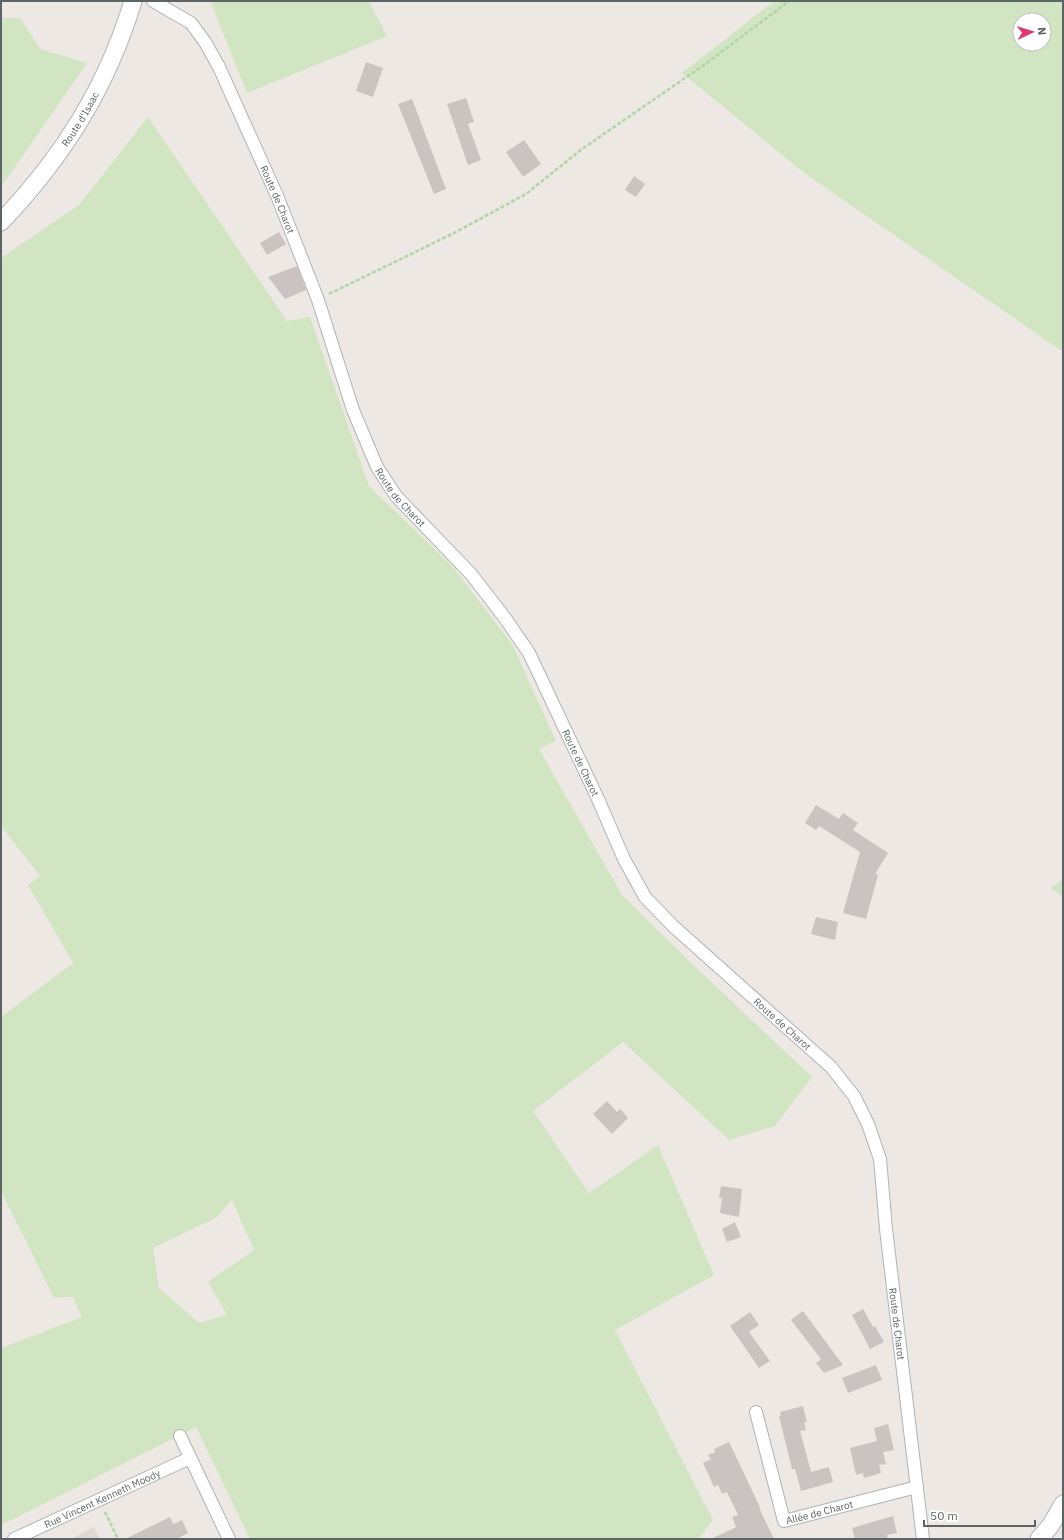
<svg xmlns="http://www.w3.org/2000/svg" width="1064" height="1540" font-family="'IBM Plex Sans',sans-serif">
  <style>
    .education { fill: #ded7d3 }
    .green { fill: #d1e5c2; fill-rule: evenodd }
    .building { fill: #cac3c2 }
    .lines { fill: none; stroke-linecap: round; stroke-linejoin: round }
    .street-casing { stroke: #aeb3b4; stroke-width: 14 }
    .secondary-casing { stroke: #afb6b7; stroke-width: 19 }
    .path { stroke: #aed6a6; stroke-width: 2.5; stroke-dasharray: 4 2; stroke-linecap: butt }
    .street { stroke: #fff; stroke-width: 12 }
    .secondary { stroke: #fff; stroke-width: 17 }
    .labels { text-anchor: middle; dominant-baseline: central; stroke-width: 4; stroke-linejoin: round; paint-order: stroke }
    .street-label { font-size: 10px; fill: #5d6465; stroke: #fff }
  </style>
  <rect width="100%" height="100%" fill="#eee8e5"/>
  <polygon class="education" points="94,1527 100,1539 71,1539"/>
  <g class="green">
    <polygon points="210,1 369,1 387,36 247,93"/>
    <path d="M774,1H1063V352L803,172L682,73ZM1020,20H1044V44H1020Z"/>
    <polygon points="1,18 20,18 40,49 87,63 1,187"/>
    <path d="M148,117L287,321L310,317L369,486L453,567L512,644L556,741L539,749L622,895L689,961L812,1077L775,1126L729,1140L623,1042L533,1111L589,1193L658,1145L714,1275L615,1330L713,1520L698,1539H250L196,1427L1,1525V1348L82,1317L73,1297L54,1298L1,1191V1017L73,963L28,885L40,876L1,826V258L79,205ZM232,1200L254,1250L208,1282L227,1315L199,1323L159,1288L153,1248L217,1217Z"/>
    <polygon points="1063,879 1063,897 1051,888"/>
  </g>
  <g class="building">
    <polygon points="366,62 383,68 373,97 356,91"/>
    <polygon points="466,98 474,122 468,124 481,160 468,165 447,104"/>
    <polygon points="412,99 446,189 434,194 398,104"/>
    <polygon points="524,140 541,164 523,177 506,152"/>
    <polygon points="634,176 645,184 636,197 625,190"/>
    <polygon points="279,232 286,244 267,255 260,243"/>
    <polygon points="297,266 306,290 285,299 268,277"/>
    <polygon points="816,805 839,819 843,813 858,823 853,830 888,853 875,874 878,875 866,919 843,913 860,852 819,826 816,830 805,823"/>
    <polygon points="816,917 838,922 835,940 811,934"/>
    <polygon points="607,1101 617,1112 620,1109 628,1118 612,1134 593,1114"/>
    <polygon points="721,1186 742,1189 739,1217 720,1213 722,1198 719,1198"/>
    <polygon points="735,1222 741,1237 727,1242 722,1229"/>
    <polygon points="863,1309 873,1327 875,1326 884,1342 870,1349 852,1315"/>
    <polygon points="803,1311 843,1365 824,1373 816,1363 821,1359 791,1320"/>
    <polygon points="750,1312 759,1325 749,1332 770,1361 759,1368 730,1326"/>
    <polygon points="876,1365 882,1380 848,1393 842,1378"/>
    <polygon points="803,1406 807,1422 804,1422 806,1430 800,1431 811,1472 829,1467 833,1482 801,1491 795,1469 792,1469 779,1416 781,1416 780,1412"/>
    <polygon points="888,1424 894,1450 883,1452 886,1464 879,1465 881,1473 864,1478 863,1473 856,1475 850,1448 877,1441 874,1428"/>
    <polygon points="729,1442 759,1505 761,1512 774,1539 711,1539 736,1527 732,1517 738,1515 727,1492 722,1494 718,1485 714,1487 703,1463 711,1459 708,1455 715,1452 714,1449"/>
    <polygon points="893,1516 897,1533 887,1535 888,1539 855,1539 852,1528"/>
    <polygon points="170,1517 173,1524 182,1520 188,1533 177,1539 125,1539"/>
  </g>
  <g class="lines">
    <g class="street-casing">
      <g id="street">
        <path id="s1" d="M153,1L191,23L205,42L219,67L278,198L318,300L353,410L377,467L396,496L471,574L505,618L529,653L598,799L624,859L645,897L673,926L831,1067L854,1096L868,1124L880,1159L886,1229L923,1539"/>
        <path id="s2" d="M756,1412L784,1521L917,1487"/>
        <polyline points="180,1436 229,1539"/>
        <path id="s3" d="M14,1539L190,1458"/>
      </g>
    </g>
    <g class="secondary-casing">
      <g id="secondary">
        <path id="s4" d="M1,222C63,157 107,87 133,1"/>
        <polyline points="1039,1539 1051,1525 1063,1504"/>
      </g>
    </g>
    <g class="path">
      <polyline points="329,294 454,233 526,194 582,149 704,65 789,1"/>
      <polyline points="105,1512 118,1539"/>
    </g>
    <use href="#street" class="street"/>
    <use href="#secondary" class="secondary"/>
  </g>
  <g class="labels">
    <g class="street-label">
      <text stroke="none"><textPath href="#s4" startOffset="130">Route d'Isaac</textPath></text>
      <text stroke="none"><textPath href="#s1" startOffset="241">Route de Charot</textPath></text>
      <text stroke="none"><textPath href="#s1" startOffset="565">Route de Charot</textPath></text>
      <text stroke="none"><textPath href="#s1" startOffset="889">Route de Charot</textPath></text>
      <text stroke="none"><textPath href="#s1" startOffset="1225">Route de Charot</textPath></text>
      <text stroke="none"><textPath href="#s1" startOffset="1561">Route de Charot</textPath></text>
      <text stroke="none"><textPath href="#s3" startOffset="97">Rue Vincent Kenneth Moody</textPath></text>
      <text stroke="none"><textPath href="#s2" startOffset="149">Allée de Charot</textPath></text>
    </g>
  </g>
  <rect width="1064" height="1540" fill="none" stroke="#5d6465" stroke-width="4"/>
  <g transform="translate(1032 32) rotate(86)"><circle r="19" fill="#ffffff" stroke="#bec1c1"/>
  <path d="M0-3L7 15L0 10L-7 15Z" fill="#e23774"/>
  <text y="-6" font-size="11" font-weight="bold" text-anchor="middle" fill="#5d6465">N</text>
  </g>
  <path d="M924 1520v6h111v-6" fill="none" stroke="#5d6465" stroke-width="2"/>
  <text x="930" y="1520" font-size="12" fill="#5d6465" stroke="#ffffff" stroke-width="3" paint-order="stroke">50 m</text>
</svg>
